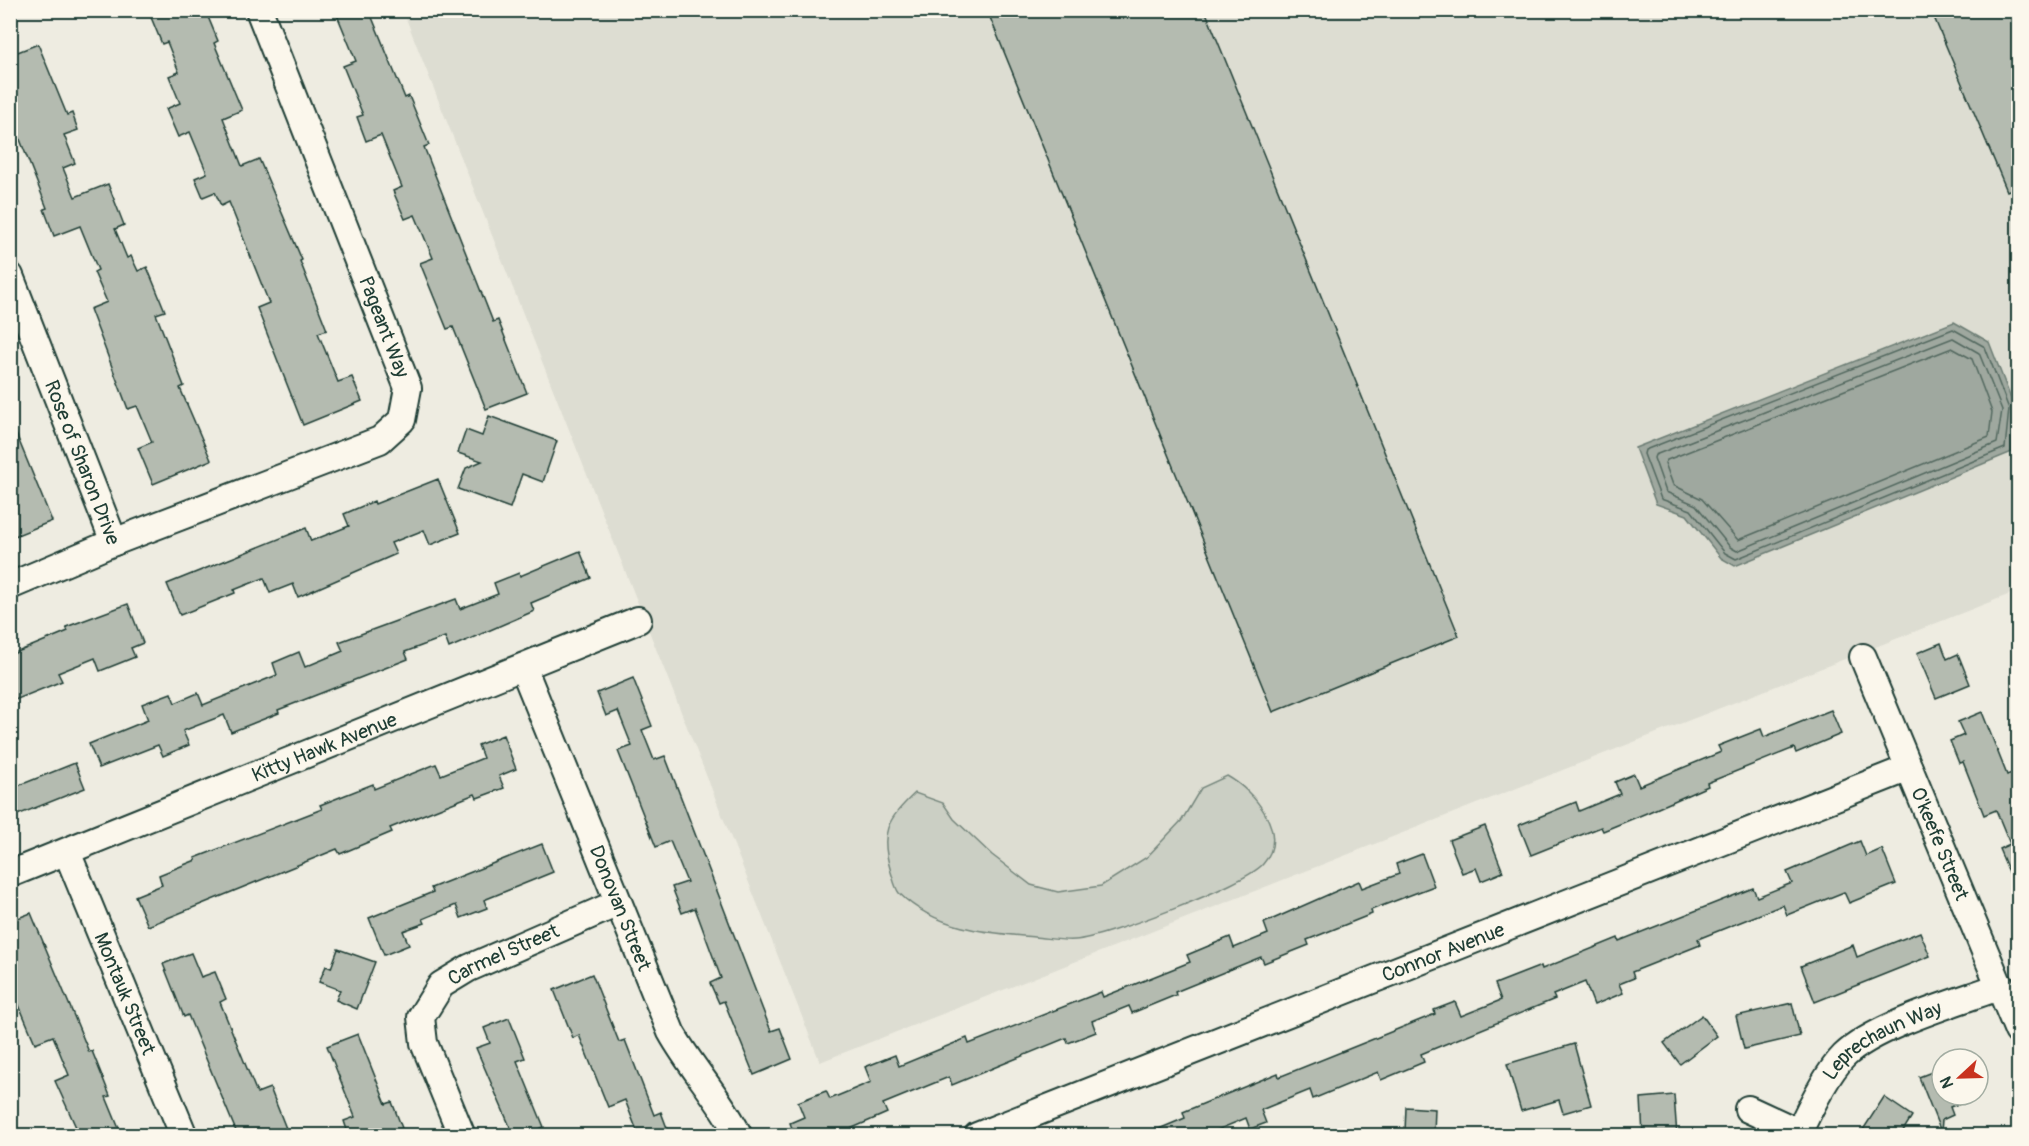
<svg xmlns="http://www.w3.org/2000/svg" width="2029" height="1146" font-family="Pangolin,sans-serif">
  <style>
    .built { fill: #ddddd2 }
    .green { fill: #cbcfc4; stroke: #75867c; stroke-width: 1.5 }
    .water { fill: #9fa89f; stroke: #6c7d74; stroke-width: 1.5 }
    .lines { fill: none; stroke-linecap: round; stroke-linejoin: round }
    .shore { stroke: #52685f; stroke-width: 1.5 }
    .building { fill: #b4bbb0; stroke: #1f3d34; stroke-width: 1.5 }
    .minor-casing { stroke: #1f3d34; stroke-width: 30 }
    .minor { stroke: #fbf7ec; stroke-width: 26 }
    .labels { text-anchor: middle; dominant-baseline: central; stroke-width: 5; stroke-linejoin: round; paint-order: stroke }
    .street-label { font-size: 20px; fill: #1f3d34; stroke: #fbf7ec }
  </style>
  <rect width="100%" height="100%" fill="#eeece1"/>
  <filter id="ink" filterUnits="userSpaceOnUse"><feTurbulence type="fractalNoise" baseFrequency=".0167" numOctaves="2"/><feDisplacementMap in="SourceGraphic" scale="12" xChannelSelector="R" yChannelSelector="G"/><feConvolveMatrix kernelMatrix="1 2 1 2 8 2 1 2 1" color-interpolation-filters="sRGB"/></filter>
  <g filter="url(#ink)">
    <polygon class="built" points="403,11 2018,11 2018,591 820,1062"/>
    <path class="green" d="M1227,776C1254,791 1290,833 1263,864C1245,885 1104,938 1075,940C1062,941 1047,938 1034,937C987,933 935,929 899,893C895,888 893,878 891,872C879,832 887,820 915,793L943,803L954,819L992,855L1031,885L1058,892L1101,886L1147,857L1182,820L1201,788Z"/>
    <polygon class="water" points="1954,322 1989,342 2015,409 2012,452 1735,566 1721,558 1687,515 1656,504 1635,448"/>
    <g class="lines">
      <g class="shore">
        <polygon points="1953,329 1985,347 2009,409 2005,448 1736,559 1725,553 1691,510 1661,499 1644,454 1645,450"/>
        <polygon points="1953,338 1979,353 2002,410 1997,443 1737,551 1730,547 1696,505 1666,492 1654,458 1655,455"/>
        <polygon points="1952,348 1972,359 1992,412 1989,437 1738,540 1702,499 1673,485 1665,463 1667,460"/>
      </g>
    </g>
    <g class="building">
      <polygon points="148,10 191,10 194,17 206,12 218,41 214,43 242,110 223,118 242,166 259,159 302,260 300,261 327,330 318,333 338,382 352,377 362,401 303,425 257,308 269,303 229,202 221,206 215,192 203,197 195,178 207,173 190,132 178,137 166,109 180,103 169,76 179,72 167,42 162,44"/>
      <polygon points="335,10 369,10 405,98 409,96 429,145 424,147 493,322 498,320 527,393 486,409 453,327 447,329 420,263 433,258 415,215 405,219 393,191 402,187 381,135 366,141 357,117 363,115 343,66 356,61"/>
      <polygon points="987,10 1205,10 1459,636 1273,712"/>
      <polygon points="1931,10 2019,10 2019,186 2007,191"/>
      <polygon points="38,44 67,115 72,113 78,130 64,135 75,163 63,168 75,197 108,184 124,225 115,229 127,258 131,256 138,271 147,267 165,311 156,314 184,386 180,388 211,460 153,484 138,448 152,442 137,406 128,409 90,309 107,302 94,272 98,270 80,226 54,236 44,209 47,208 10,114 10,55"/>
      <polygon points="489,416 557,441 543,482 522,474 510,508 458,489 466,468 482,461 458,453 466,430 482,436"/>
      <polygon points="10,419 52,521 10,538"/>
      <polygon points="438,479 460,533 430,545 424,530 391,543 396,554 298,597 293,584 270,593 264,578 234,590 235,593 180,615 167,584 306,528 311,541 349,526 344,514 374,501 375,504"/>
      <polygon points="580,551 591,578 531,603 534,611 449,648 445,637 405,652 408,659 278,710 279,713 231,732 224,715 183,731 189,745 163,756 158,745 99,768 89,744 148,720 142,704 171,693 175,703 198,693 203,705 277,675 273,663 299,652 305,667 343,651 339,642 456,599 460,609 498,594 494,583 519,573 520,576"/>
      <polygon points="128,604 143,643 131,648 135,657 100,671 95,658 58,673 62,681 10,702 10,655 68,631 66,627"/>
      <polygon points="1941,643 1947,659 1958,654 1970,684 1936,698 1917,653"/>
      <polygon points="633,678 652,726 642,730 654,760 665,756 771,1031 780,1028 792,1059 754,1075 724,1001 719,1003 710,983 721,978 695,908 682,913 672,887 687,882 670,841 656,847 618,751 632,746 618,711 606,716 597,693"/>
      <polygon points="1831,710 1841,734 1796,753 1794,748 1707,783 1708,786 1649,812 1603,831 1601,827 1531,855 1519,825 1576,802 1579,811 1620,794 1615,782 1634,774 1639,786 1721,752 1718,746 1761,729 1764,737"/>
      <polygon points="1982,712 2007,775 2012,773 2019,788 2019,895 1999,849 2010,844 1996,810 1984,815 1963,762 1959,763 1950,741 1964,735 1958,722"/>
      <polygon points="503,735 516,769 499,776 504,788 477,798 475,794 390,828 392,832 340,854 337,849 148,926 135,896 162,885 159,875 196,860 195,858 322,809 320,805 373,784 374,789 436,764 441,775 483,758 478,745"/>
      <polygon points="75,763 85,788 10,818 10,789"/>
      <polygon points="1485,826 1503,872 1481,881 1476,868 1462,873 1449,840"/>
      <polygon points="1860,841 1866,856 1882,849 1896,884 1849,903 1844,892 1787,915 1783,905 1698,939 1700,945 1632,972 1634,978 1619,984 1623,993 1594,1005 1585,982 1553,995 1555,999 1421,1054 1424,1062 1381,1080 1378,1072 1313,1099 1310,1090 1261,1110 1266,1123 1250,1129 1246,1118 1203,1136 1142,1136 1185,1118 1183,1112 1278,1073 1279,1077 1366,1042 1435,1014 1434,1010 1455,1002 1461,1016 1501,1000 1495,984 1541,966 1542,969 1618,938 1619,941 1753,888 1757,897 1792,883 1787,872"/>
      <polygon points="542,844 553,872 484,900 487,908 461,918 456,905 423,919 425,923 403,931 409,945 384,955 369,918 433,892 431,888"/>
      <polygon points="1422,854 1434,886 1371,910 1372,914 1307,940 1309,945 1264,963 1261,957 1175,992 1176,995 1132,1013 1129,1006 1092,1021 1096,1032 1068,1043 1066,1038 952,1085 949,1077 883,1104 887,1113 834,1136 795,1136 790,1123 804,1117 798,1102 826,1091 830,1099 871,1082 865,1067 895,1055 899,1066 967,1038 969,1044 1101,992 1103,997 1190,962 1187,955 1230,937 1234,948 1268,934 1264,923 1359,881 1362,888 1399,874 1396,864"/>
      <polygon points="31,913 89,1052 92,1051 110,1096 106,1097 122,1136 80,1136 55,1081 69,1075 53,1036 35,1043 10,984 10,921"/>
      <polygon points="1920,932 1930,956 1815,1002 1801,966 1853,945 1857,957"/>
      <polygon points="338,949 375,962 357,1009 336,1000 340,990 319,982 326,966 331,968"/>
      <polygon points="191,953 201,977 215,972 226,999 220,1002 257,1093 270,1088 289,1136 238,1136 188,1015 184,1017 163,964"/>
      <polygon points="592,974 619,1042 625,1040 654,1115 661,1112 670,1136 639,1136 625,1100 608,1107 579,1035 573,1038 554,990"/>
      <polygon points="1792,1003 1800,1036 1744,1049 1736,1016"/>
      <polygon points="1702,1015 1717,1036 1680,1064 1664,1043"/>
      <polygon points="509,1018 525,1058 517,1061 544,1127 521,1136 514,1136 476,1048 490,1043 484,1028"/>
      <polygon points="358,1034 386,1104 392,1102 402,1128 384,1136 349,1136 344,1121 355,1117 327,1046"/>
      <polygon points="1574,1044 1591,1105 1563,1113 1559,1100 1521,1111 1507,1064"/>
      <polygon points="1942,1068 1942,1095 1979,1096 1950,1107 1953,1115 1942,1120 1941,1132 1919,1077"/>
      <polygon points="1674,1095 1677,1136 1643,1136 1641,1098"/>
      <polygon points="1884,1097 1912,1116 1900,1136 1859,1136"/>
      <polygon points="1406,1107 1435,1109 1434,1133 1405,1132"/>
    </g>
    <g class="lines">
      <g class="minor-casing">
        <g id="minor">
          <path id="s1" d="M10,276L114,542"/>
          <polyline points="10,586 114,542 380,440 402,420 408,388 259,10"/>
          <path id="s2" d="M1863,657L2018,1031"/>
          <path id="s3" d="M523,667L671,1032C691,1068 720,1098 739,1136"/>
          <path id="s4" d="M67,852L184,1136"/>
          <path id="s5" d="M10,874L638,620"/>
          <polyline points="1748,1109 1798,1132"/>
          <path id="s6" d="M462,1136L424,1043L421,1017L441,985L469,968L618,903"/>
          <path id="s7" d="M977,1136L1909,768"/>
          <path id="s8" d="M1797,1136C1808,1112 1826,1074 1844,1056C1876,1025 1958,1002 2001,986"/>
        </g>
      </g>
      <use href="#minor" class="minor"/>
    </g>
  </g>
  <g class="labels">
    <g class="street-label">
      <text transform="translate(384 327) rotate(69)">Pageant Way</text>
      <text stroke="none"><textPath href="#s1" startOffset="200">Rose of Sharon Drive</textPath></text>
      <text stroke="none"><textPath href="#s5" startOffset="339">Kitty Hawk Avenue</textPath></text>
      <text stroke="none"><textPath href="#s2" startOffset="202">O'keefe Street</textPath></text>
      <text stroke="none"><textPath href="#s3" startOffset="260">Donovan Street</textPath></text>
      <text stroke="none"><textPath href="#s7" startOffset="501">Connor Avenue</textPath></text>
      <text stroke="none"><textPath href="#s6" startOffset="234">Carmel Street</textPath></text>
      <text stroke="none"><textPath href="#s4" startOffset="153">Montauk Street</textPath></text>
      <text stroke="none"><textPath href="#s8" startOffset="134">Leprechaun Way</textPath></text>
    </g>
  </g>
  <rect width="2029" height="1146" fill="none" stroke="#fbf7ec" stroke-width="36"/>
  <rect x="18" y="18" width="1993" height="1110" fill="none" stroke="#1f3d34" stroke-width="2" filter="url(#ink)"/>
  <g transform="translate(1960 1077) rotate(248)"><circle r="28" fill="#fbf7ec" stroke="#a3ada2" stroke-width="1.5"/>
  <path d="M0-4.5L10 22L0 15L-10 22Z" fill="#c8321e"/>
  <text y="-9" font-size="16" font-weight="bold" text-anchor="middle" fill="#1f3d34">N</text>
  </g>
</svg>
